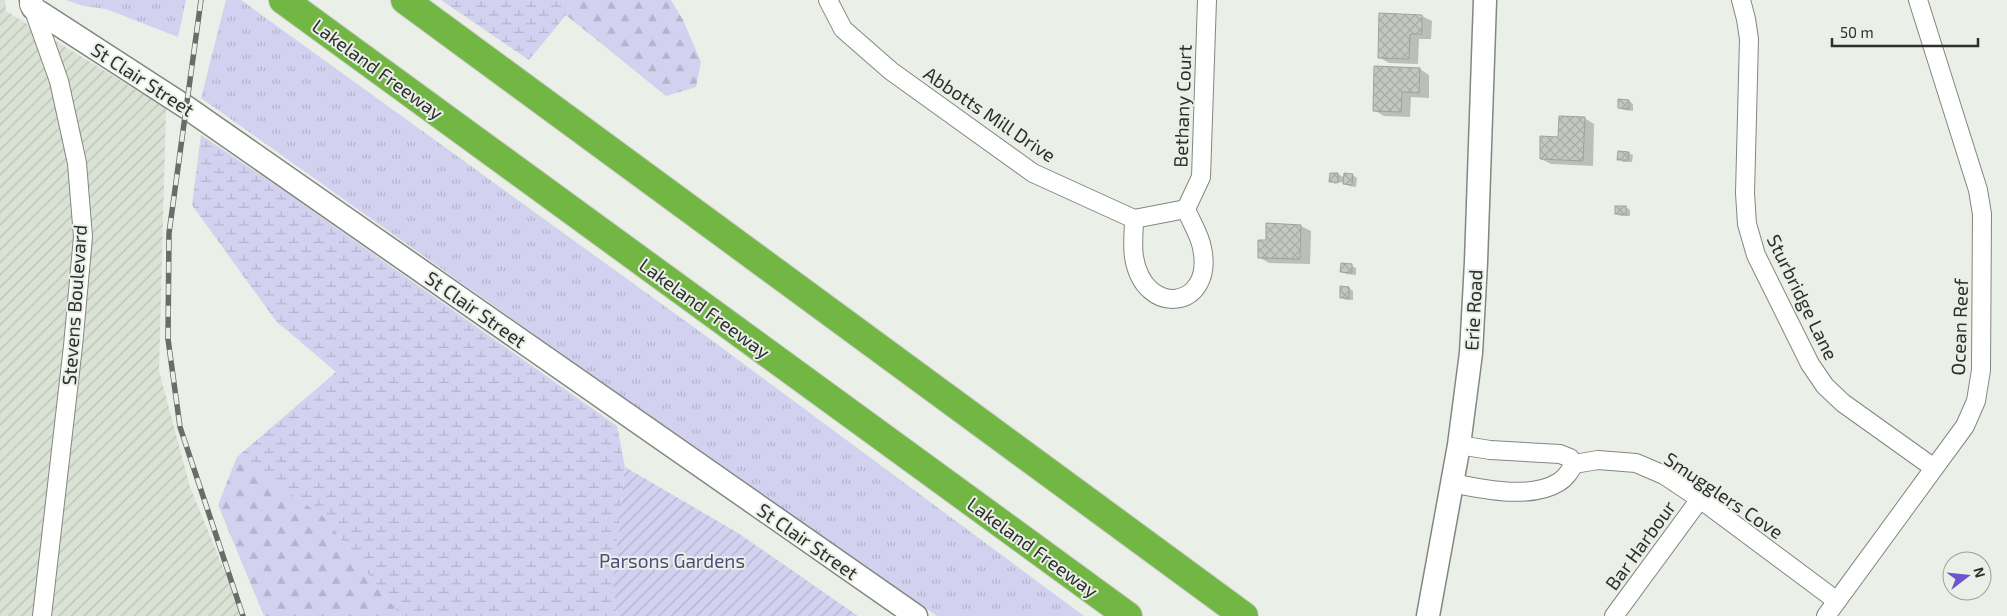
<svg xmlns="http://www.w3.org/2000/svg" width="2007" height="616" font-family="'Exo 2',sans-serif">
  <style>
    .industrial { fill: url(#industrial-furrows) }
    .grass { fill: url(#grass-tufts) }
    .forest { fill: url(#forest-firs) }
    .wetland { fill: url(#wetland-marsh) }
    .garden { fill: url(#garden-furrows) }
    .shadow { fill: #0003 }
    .building { fill: url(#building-cross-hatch); stroke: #9fa39d }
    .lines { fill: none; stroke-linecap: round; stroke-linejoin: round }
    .minor-casing { stroke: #838780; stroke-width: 20 }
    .tertiary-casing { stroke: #838780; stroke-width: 25 }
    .motorway-casing { stroke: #cdcdcc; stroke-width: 30 }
    .minor { stroke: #fff; stroke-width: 18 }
    .tertiary { stroke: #fff; stroke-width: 22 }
    .motorway { stroke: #72b744; stroke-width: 28 }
    .rail-casing { stroke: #696c67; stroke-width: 5.5 }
    .rail { stroke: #eaefe7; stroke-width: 4; stroke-dasharray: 11; stroke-linecap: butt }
    .labels { text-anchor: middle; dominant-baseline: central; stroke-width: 4; stroke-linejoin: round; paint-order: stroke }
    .street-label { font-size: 19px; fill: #2d2f2c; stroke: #eaefe7 }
    .park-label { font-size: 19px; fill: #504c7f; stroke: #eaefe7 }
  </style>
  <defs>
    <pattern id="industrial-furrows" width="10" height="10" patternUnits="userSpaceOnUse" patternTransform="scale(1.25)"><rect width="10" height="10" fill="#d9e2d4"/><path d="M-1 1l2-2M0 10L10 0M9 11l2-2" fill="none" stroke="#bbc2b6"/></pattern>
    <pattern id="grass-tufts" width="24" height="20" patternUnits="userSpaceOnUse" patternTransform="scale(1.25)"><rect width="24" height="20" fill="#d2d1ef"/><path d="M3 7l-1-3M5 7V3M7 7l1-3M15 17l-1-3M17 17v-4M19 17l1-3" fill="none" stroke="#b5b4cd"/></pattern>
    <pattern id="forest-firs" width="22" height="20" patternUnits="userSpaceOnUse" patternTransform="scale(1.25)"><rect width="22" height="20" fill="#d2d1ef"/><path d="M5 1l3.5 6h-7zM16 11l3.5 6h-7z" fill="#b5b4cd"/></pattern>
    <pattern id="wetland-marsh" width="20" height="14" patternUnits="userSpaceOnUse" patternTransform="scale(1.25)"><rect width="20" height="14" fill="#d2d1ef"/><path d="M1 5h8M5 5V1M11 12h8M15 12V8" fill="none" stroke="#b5b4cd"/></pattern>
    <pattern id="garden-furrows" width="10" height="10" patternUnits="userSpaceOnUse" patternTransform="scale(1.25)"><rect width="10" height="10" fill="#d2d1ef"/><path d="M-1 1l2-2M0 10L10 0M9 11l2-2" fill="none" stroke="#b5b4cd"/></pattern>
    <pattern id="building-cross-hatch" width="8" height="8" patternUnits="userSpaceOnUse" patternTransform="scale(1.25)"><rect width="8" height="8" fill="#c4c8c1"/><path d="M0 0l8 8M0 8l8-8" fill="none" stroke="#a9aca6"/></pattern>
  </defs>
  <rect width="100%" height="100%" fill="#eaefe7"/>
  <polygon class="industrial" points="0,0 5,0 6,11 166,108 159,371 190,487 243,616 0,616"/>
  <g class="grass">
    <polygon points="66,0 186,0 178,37 106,9 83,6"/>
    <polygon points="226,0 241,0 706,336 1084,616 937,616 721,467 201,98"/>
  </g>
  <g class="forest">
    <polygon points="569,0 671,0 683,20 701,62 696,87 666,96 566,15"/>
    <polygon points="237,457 323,516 401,616 264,616 218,505"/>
  </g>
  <g class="wetland">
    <polygon points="441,0 569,0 566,15 529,60"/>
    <polygon points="201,135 287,193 617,426 625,467 613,585 617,616 401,616 323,516 237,457 336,372 276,321 192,205"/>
  </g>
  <polygon class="garden" points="625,467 738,533 858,616 617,616 613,585"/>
  <g class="shadow">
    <polygon points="1422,16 1432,21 1431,39 1419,39 1418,64 1389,63 1379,57"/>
    <polygon points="1420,69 1429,75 1429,98 1411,97 1410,117 1384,116 1374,110"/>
    <polygon points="1629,101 1633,104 1633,111 1624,110 1619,108"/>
    <polygon points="1584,118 1594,124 1593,166 1551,164 1541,159"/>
    <polygon points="1628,153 1633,155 1632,162 1623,162 1619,159"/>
    <polygon points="1331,174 1338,174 1345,178 1352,175 1357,178 1356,187 1349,186 1342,182 1335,184 1331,181"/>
    <polygon points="1626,207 1630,210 1630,216 1621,216 1616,214"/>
    <polygon points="1301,226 1311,231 1310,264 1269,263 1259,257"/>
    <polygon points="1352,266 1356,268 1356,275 1346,274 1341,271"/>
    <polygon points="1349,288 1353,291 1353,300 1346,300 1341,297"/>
  </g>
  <g class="building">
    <polygon points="1379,13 1422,15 1422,34 1410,34 1409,59 1378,58"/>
    <polygon points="1374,66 1420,68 1419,93 1402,92 1401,112 1373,111"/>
    <polygon points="1618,99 1629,100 1629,109 1618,108"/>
    <polygon points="1559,116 1585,117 1583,161 1540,159 1540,136 1558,137"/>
    <polygon points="1618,151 1629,152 1628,160 1617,160"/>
    <polygon points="1330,173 1338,173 1338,182 1329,182"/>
    <polygon points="1344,173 1353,174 1352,185 1343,184"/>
    <rect x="1615" y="206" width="11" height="8"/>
    <polygon points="1266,223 1301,225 1300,259 1258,258 1258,240 1266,240"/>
    <polygon points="1341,263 1352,264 1352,273 1340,272"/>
    <polygon points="1340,286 1349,287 1349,298 1340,298"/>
  </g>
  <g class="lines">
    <g class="minor-casing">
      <g id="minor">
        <polyline points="828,0 843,29 891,71 1033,173 1134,219 1186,209"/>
        <polyline points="1741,0 1746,19 1749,39 1745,193 1747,224 1756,255 1810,364 1825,386 1843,403 1934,468"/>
        <polyline points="29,5 33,8 59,81 77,163 83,237 73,346 42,616"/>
        <path d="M1134,219C1134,231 1132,245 1134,257C1144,319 1215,309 1202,248C1200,235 1191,222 1186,209L1201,177L1207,0"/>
        <polyline points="1459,445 1490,450 1560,454 1570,458 1574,464"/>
        <polyline points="1574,464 1598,460 1636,463 1664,475 1700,499 1837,601"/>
        <path d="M1452,483C1482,489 1531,500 1559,482C1566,478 1570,471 1574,464"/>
        <polyline points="1614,616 1700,499"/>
        <polyline points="1826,616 1965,426 1976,401 1981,370 1982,214 1978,190 1918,0"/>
      </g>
    </g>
    <g class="tertiary-casing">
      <g id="tertiary">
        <polyline points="31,0 33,8 186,107 916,616"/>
        <polyline points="1428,616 1459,445 1471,353 1476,262 1485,0"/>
      </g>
    </g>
    <g class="motorway-casing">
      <g id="motorway">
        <polyline points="283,0 1128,616"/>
        <polyline points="405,0 1244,616"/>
      </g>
    </g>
    <use href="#minor" class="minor"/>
    <use href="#tertiary" class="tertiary"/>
    <use href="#motorway" class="motorway"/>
    <g class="rail-casing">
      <polyline id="rail" points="201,0 169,233 168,339 180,427 243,616"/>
    </g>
    <use href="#rail" class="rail"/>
  </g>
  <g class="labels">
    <g class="street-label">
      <text transform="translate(378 69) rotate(36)">Lakeland Freeway</text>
      <text transform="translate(143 79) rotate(33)">St Clair Street</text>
      <text transform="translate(1182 106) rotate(-88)">Bethany Court</text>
      <text transform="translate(990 114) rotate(34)">Abbotts Mill Drive</text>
      <text transform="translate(1803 297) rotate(64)">Sturbridge Lane</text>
      <text transform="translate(74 305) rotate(-86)">Stevens Boulevard</text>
      <text transform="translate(705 308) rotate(36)">Lakeland Freeway</text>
      <text transform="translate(476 309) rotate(35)">St Clair Street</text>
      <text transform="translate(1473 310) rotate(-87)">Erie Road</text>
      <text transform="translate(1959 327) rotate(-88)">Ocean Reef</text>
      <text transform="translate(1724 495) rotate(34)">Smugglers Cove</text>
      <text transform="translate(808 541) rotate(35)">St Clair Street</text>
      <text transform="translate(1640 545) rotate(-54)">Bar Harbour</text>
      <text transform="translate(1033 547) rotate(36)">Lakeland Freeway</text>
    </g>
    <g class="park-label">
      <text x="672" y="560">Parsons Gardens</text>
    </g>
  </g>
  <g transform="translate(1967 576) rotate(74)"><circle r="24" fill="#eaefe7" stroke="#9ea29c"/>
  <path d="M0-4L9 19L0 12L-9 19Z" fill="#6b56d0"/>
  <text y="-8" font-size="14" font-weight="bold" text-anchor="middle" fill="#2d2f2c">N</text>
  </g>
  <path d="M1832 38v8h146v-8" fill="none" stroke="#2d2f2c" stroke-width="2.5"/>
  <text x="1840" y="38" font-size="15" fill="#2d2f2c" stroke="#eaefe7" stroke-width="4" paint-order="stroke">50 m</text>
</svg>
